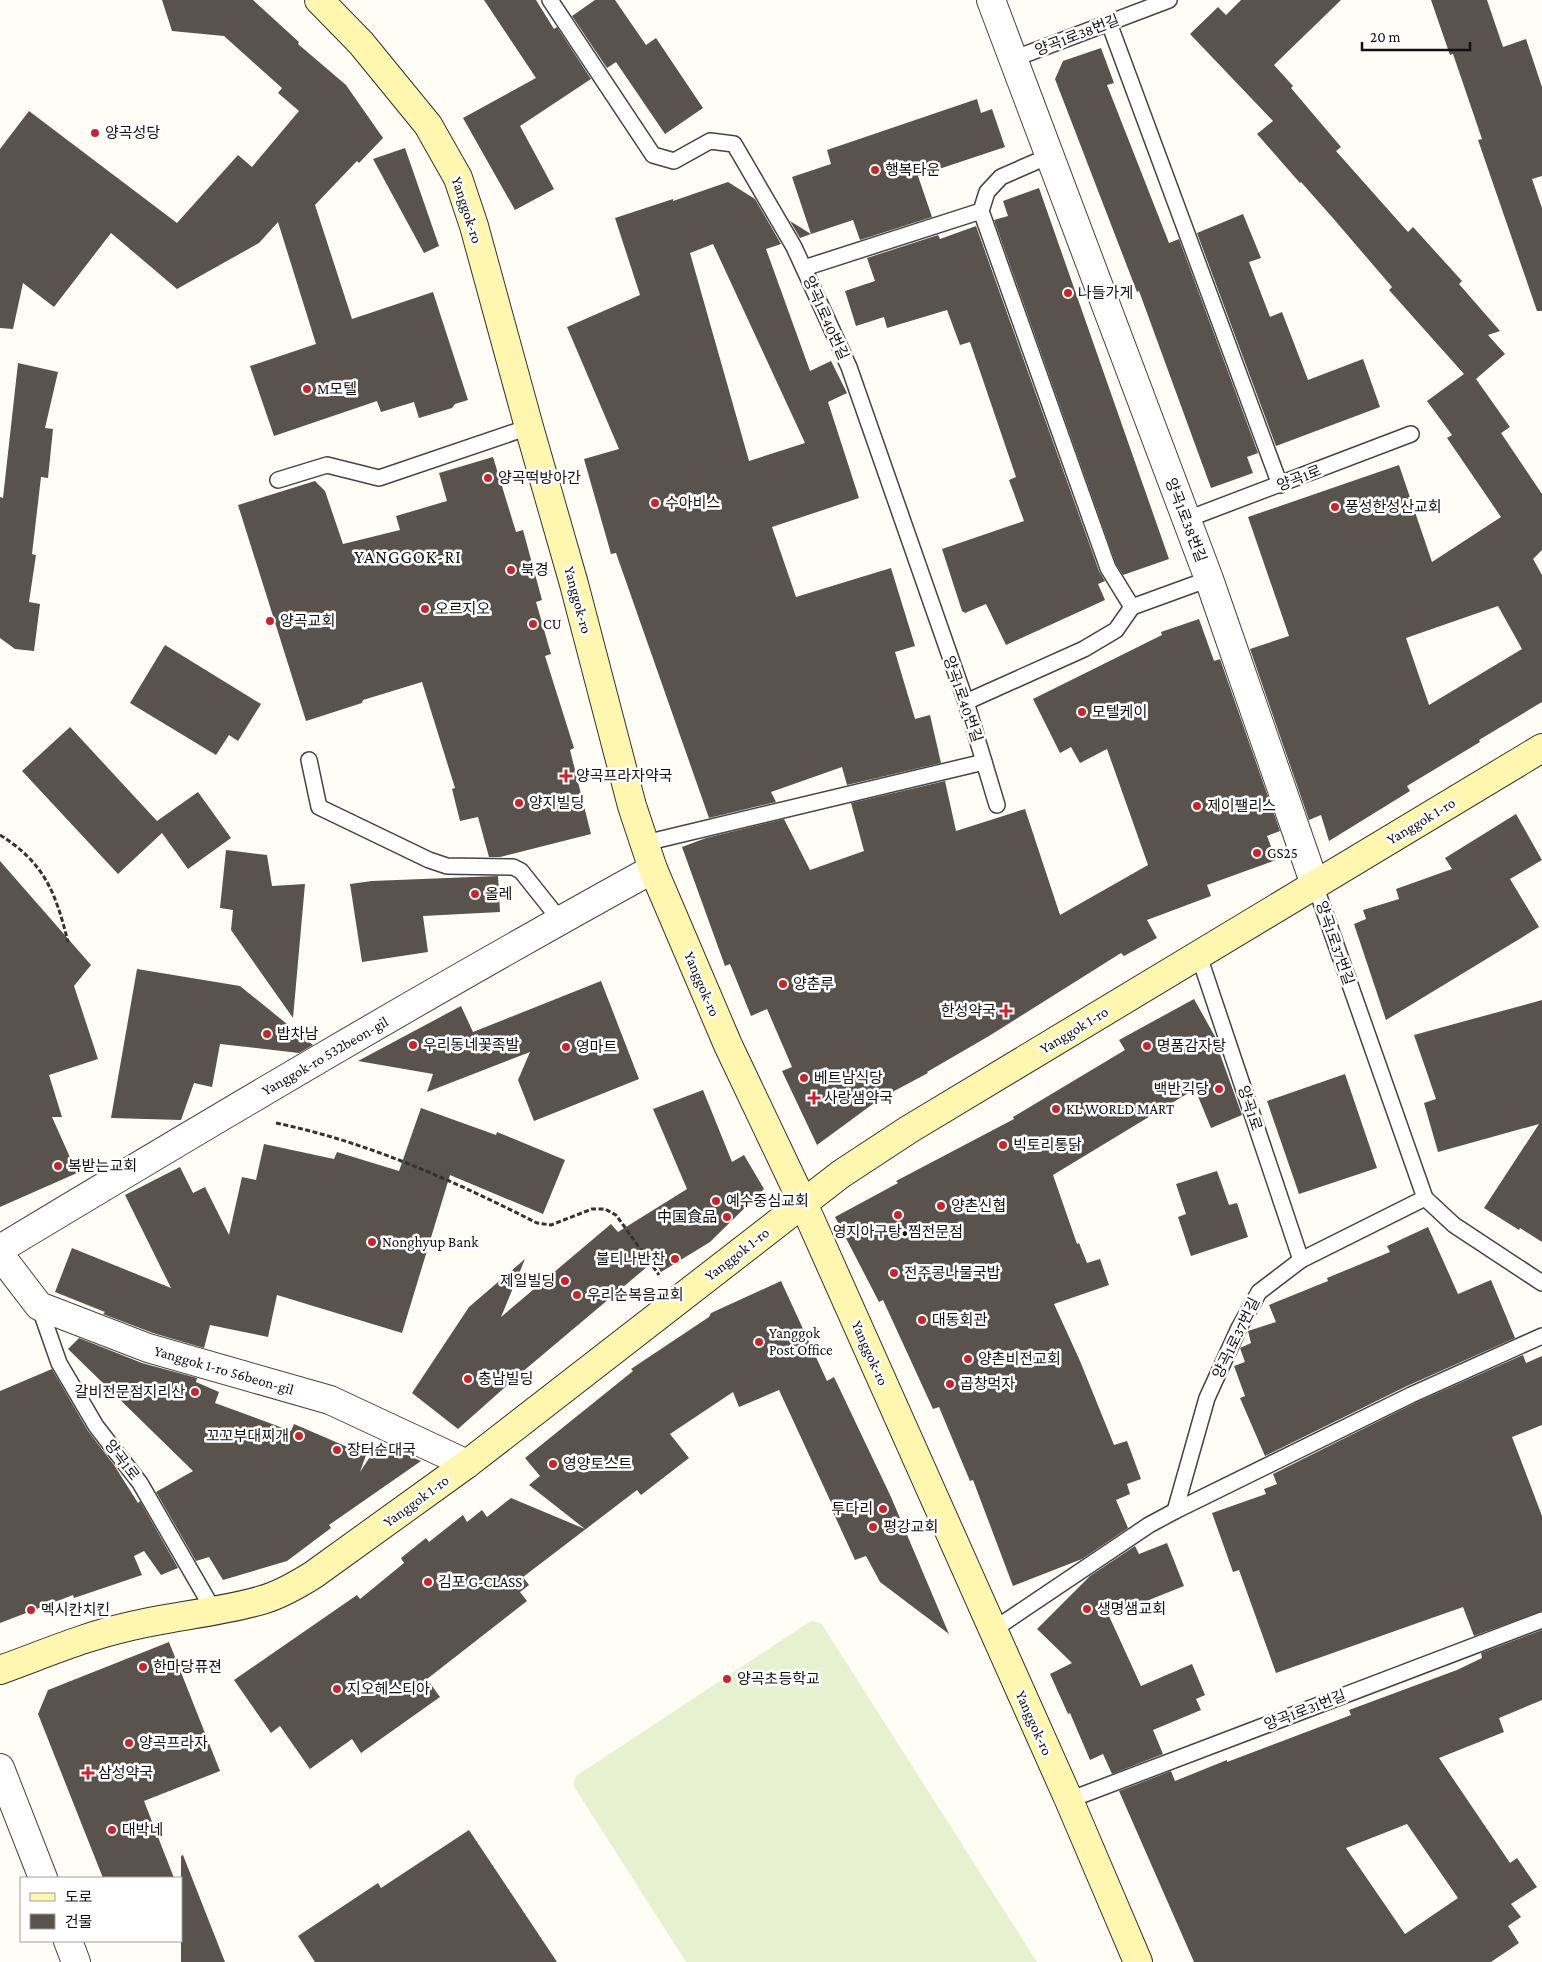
<svg xmlns="http://www.w3.org/2000/svg" width="1542" height="1962" font-family="'Crimson Pro','Noto Sans KR',serif">
  <style>
    .pitch { fill: #e6f2cf }
    .building { fill: #5a524d; fill-rule: evenodd }
    .lines { fill: none; stroke-linecap: round; stroke-linejoin: round }
    .lane-casing { stroke: #444; stroke-width: 18 }
    .street-casing { stroke: #444; stroke-width: 30 }
    .secondary-casing { stroke: #333; stroke-width: 30 }
    .path { stroke: #333; stroke-width: 3; stroke-dasharray: 5 2.5; stroke-linecap: butt }
    .lane { stroke: #fff; stroke-width: 15 }
    .street { stroke: #fff; stroke-width: 28 }
    .secondary { stroke: #fff6b0; stroke-width: 28 }
    .poi-dot { fill: #c4262e; stroke: #fff; stroke-width: 2 }
    .labels { text-anchor: middle; dominant-baseline: central; stroke-width: 5; stroke-linejoin: round; paint-order: stroke }
    .street-label { font-size: 15px; fill: #111; stroke: #fff }
    .poi-label { font-size: 15px; fill: #111; stroke: #fff; text-anchor: start }
    .quarter-label { font-size: 18px; letter-spacing: 1px; fill: #111; stroke: #fff }
  </style>
  <rect width="100%" height="100%" fill="#fffdf5"/>
  <polygon class="pitch" points="811,1621 821,1623 1037,1962 686,1962 573,1785 576,1776"/>
  <g class="building">
    <polygon points="162,0 253,0 299,42 298,44 346,85 383,138 359,163 357,161 315,205 352,319 433,292 468,400 455,404 452,408 419,418 414,402 381,412 377,401 274,436 250,366 316,344 278,222 259,243 177,289 111,233 54,307 23,283 13,329 0,328 0,149 29,111 177,223 238,155 252,167 299,111 278,93 282,88 224,36 172,31"/>
    <polygon points="484,0 536,0 554,29 557,27 591,79 520,126 554,189 515,210 463,118 536,78"/>
    <polygon points="595,0 615,0 646,45 656,38 703,108 665,134 616,62 607,68 572,16"/>
    <path d="M1241,0H1341L1274,65L1293,86L1291,88L1341,147L1336,151L1408,232L1413,227L1462,281L1459,284L1500,331L1488,335L1505,354L1476,379L1510,427L1501,433L1542,494V550L1533,559L1542,575V702L1479,740L1480,742L1407,786L1410,791L1329,841L1321,815L1309,820L1250,649L1289,636L1248,517L1399,465L1432,562L1501,517L1447,438L1452,435L1427,401L1464,374L1389,290L1392,287L1332,217L1301,182L1300,183L1257,134L1273,121L1190,34L1218,7L1226,15ZM1498,606L1522,649L1429,705L1406,638Z"/>
    <polygon points="1431,0 1487,0 1503,47 1526,39 1542,87 1542,176 1532,179 1542,208 1542,311 1537,311 1478,140 1482,139 1453,54 1450,55"/>
    <polygon points="1101,48 1114,83 1107,85 1169,243 1179,239 1258,453 1247,457 1253,473 1211,488 1139,291 1137,292 1055,79 1063,61"/>
    <polygon points="977,99 981,113 992,109 1005,147 918,176 932,217 860,240 853,220 811,234 792,177 831,164 827,150"/>
    <polygon points="405,148 439,246 424,253 373,159"/>
    <path d="M728,182L755,199L781,244L766,249L810,371L831,361L847,393L828,402L859,498L772,527L796,597L891,568L915,646L895,652L915,719L930,715L941,763L847,785L842,767L771,792L776,802L709,818L616,553L611,554L584,459L619,449L567,327L640,295L615,218L673,199V201ZM713,244L805,443L749,461L690,253Z"/>
    <polygon points="1039,188 1169,559 1123,575 1116,564 994,220 1008,216 1003,201"/>
    <polygon points="1243,214 1261,258 1249,262 1270,317 1282,312 1308,380 1363,359 1380,407 1276,446 1197,233"/>
    <polygon points="790,221 811,234 800,238"/>
    <polygon points="976,226 1099,571 1105,581 1098,584 1105,600 1006,645 986,604 965,613 962,611 942,549 1024,521 1009,480 1016,477 970,342 960,345 947,310 887,328 884,317 856,326 845,291 875,281 867,258 938,235 940,239"/>
    <polygon points="18,363 58,372 45,428 53,429 48,478 41,477 32,554 36,555 29,602 40,604 34,651 15,649 0,638 0,497 3,498"/>
    <polygon points="493,457 516,532 523,530 542,600 536,602 551,654 545,656 574,748 570,750 591,834 500,857 489,857 478,817 460,821 452,789 455,788 422,682 363,700 362,703 306,721 238,505 315,481 325,491 343,544 400,530 396,516 447,501 439,473"/>
    <polygon points="1199,619 1214,661 1220,659 1280,831 1267,836 1276,860 1207,885 1211,896 1147,920 1157,938 1124,956 1121,953 989,1036 927,1072 928,1073 881,1098 817,1145 782,1071 792,1067 767,1009 751,1016 730,964 725,966 682,847 706,838 784,819 810,870 864,851 851,803 945,781 956,831 1025,809 1060,915 1148,865 1107,749 1080,763 1071,747 1060,753 1033,699 1162,635 1161,632"/>
    <polygon points="165,645 261,704 238,741 229,735 216,755 130,703"/>
    <polygon points="70,727 157,821 198,792 231,838 188,869 162,833 118,874 22,771"/>
    <polygon points="1516,814 1542,860 1510,879 1539,927 1386,1020 1354,924 1366,919 1363,910 1399,899 1396,889 1452,869 1445,858"/>
    <polygon points="226,850 267,855 272,886 305,884 293,1018 231,930 233,910 220,908"/>
    <polygon points="0,861 91,965 74,986 98,1059 49,1075 62,1117 52,1117 77,1173 0,1207"/>
    <polygon points="498,876 500,912 423,916 428,952 362,962 350,884 372,881"/>
    <polygon points="137,969 240,986 313,1045 299,1053 220,1044 212,1087 194,1083 181,1120 111,1118"/>
    <polygon points="601,981 639,1079 534,1121 518,1080 530,1052 427,1092 433,1074 358,1061 461,1006 473,1032"/>
    <polygon points="1194,999 1218,1042 1216,1043 1242,1115 1211,1128 1195,1089 1053,1175 1077,1244 1079,1243 1087,1263 1100,1259 1109,1285 1054,1304 1080,1361 1114,1445 1127,1441 1141,1479 1127,1484 1130,1494 1116,1500 1128,1528 1082,1559 1013,1586 973,1480 970,1481 939,1407 933,1409 883,1300 879,1302 835,1217 898,1183 896,1181 1014,1119 1013,1117 1125,1050 1119,1040"/>
    <polygon points="1542,1000 1542,1242 1520,1228 1519,1230 1484,1208 1539,1124 1438,1152 1424,1103 1436,1099 1414,1035"/>
    <polygon points="1345,1074 1377,1168 1299,1194 1267,1101"/>
    <polygon points="703,1090 732,1162 744,1155 764,1189 710,1242 661,1272 654,1261 521,1373 458,1429 412,1393 469,1307 525,1259 501,1317 611,1224 618,1232 687,1189 653,1109"/>
    <polygon points="421,1108 496,1135 497,1132 565,1160 543,1214 450,1175 402,1333 277,1295 268,1337 210,1325 204,1348 153,1333 103,1314 105,1312 55,1292 72,1248 171,1288 125,1195 180,1167 193,1193 205,1187 229,1235 242,1177 256,1180 264,1144 334,1159 337,1152 399,1171"/>
    <polygon points="1217,1171 1229,1205 1237,1203 1248,1237 1191,1256 1178,1217 1186,1214 1176,1184"/>
    <polygon points="1428,1227 1458,1294 1491,1280 1515,1338 1407,1386 1265,1456 1240,1398 1245,1396 1234,1366 1245,1362 1240,1348 1251,1343 1248,1331 1276,1322 1269,1305 1328,1281 1327,1278 1390,1252 1387,1246"/>
    <polygon points="781,1281 827,1381 834,1377 891,1497 949,1634 880,1582 866,1556 855,1560 833,1512 835,1511 779,1390 739,1407 733,1392 670,1434 689,1458 641,1495 637,1490 523,1577 529,1585 520,1592 527,1601 427,1679 440,1697 361,1753 352,1739 310,1769 280,1726 271,1733 234,1680 357,1595 360,1599 404,1563 401,1558 426,1538 429,1542 463,1515 467,1522 482,1510 487,1517 511,1498 585,1529 529,1485 540,1476 525,1458 633,1371 631,1369 709,1317 711,1313"/>
    <polygon points="79,1338 142,1363 197,1378 196,1382 219,1392 215,1403 291,1431 294,1424 366,1455 360,1472 379,1443 421,1461 329,1525 331,1528 287,1561 223,1580 209,1557 196,1561 156,1492 193,1471 68,1349"/>
    <polygon points="1523,1355 1526,1363 1542,1356 1542,1425 1512,1437 1542,1516 1542,1611 1474,1636 1463,1607 1276,1673 1239,1570 1233,1572 1212,1513 1266,1494 1264,1489 1277,1484 1273,1474 1415,1403"/>
    <polygon points="52,1369 88,1431 114,1465 138,1503 140,1501 178,1568 161,1575 144,1551 134,1556 142,1575 74,1598 73,1595 0,1623 0,1391"/>
    <polygon points="1167,1543 1184,1586 1109,1616 1141,1686 1192,1664 1205,1695 1196,1699 1201,1710 1153,1730 1163,1754 1112,1774 1103,1754 1090,1760 1070,1713 1068,1714 1050,1674 1072,1663 1037,1629 1090,1576 1135,1546 1139,1554"/>
    <path d="M1542,1630V1700L1499,1718L1504,1732L1439,1758L1510,1863L1517,1858L1537,1887L1511,1904L1521,1917L1508,1926L1519,1943L1491,1962H1194L1119,1791L1171,1771L1175,1781L1227,1760V1762L1351,1715L1349,1710L1457,1670L1482,1658L1481,1653ZM1407,1824L1458,1898L1405,1934L1346,1848Z"/>
    <polygon points="169,1642 220,1771 144,1801 174,1878 103,1878 38,1714 48,1690"/>
    <polygon points="469,1830 557,1962 315,1962 298,1936 378,1883 381,1888"/>
    <polygon points="183,1855 225,1962 181,1962 181,1856"/>
  </g>
  <g class="lines">
    <g class="lane-casing">
      <g id="lane">
        <polyline points="550,0 653,155 674,161 710,141 734,144 794,247 849,367 966,702 997,805"/>
        <polyline points="1109,23 1280,485"/>
        <polyline points="1013,59 1169,0"/>
        <polyline points="1049,156 1001,177 987,192 981,211 1108,568 1132,607"/>
        <polyline points="804,268 981,211"/>
        <polyline points="278,480 327,465 379,478 529,427"/>
        <polyline points="1185,520 1411,434"/>
        <polyline points="966,702 1084,649 1116,630 1132,607 1209,579"/>
        <polyline points="309,760 319,807 429,860 447,866 513,867 521,871 560,920"/>
        <polyline points="645,843 984,762"/>
        <polyline points="1315,885 1425,1198 1454,1225 1542,1283"/>
        <polyline points="1199,956 1301,1260"/>
        <polyline points="39,1306 59,1363 96,1426 140,1483 214,1611"/>
        <polyline points="1175,1511 1207,1398 1239,1328 1259,1292 1301,1260 1425,1198"/>
        <polyline points="993,1630 1149,1525 1175,1511 1411,1395 1542,1336"/>
        <polyline points="1069,1800 1542,1620"/>
      </g>
    </g>
    <g class="street-casing">
      <g id="street">
        <polyline points="991,0 1209,579 1315,885"/>
        <path d="M0,1249C216,1119 433,990 653,869"/>
        <polyline points="0,1255 39,1306 148,1348 330,1400 467,1464"/>
        <polyline points="0,1768 43,1878"/>
        <polyline points="68,1941 76,1962"/>
      </g>
    </g>
    <g class="secondary-casing">
      <g id="secondary">
        <polyline points="319,0 361,43 428,125 458,178 474,226 529,427 574,584 632,806 653,869 728,1045 803,1203 1069,1800 1138,1962"/>
        <path d="M0,1670C42,1655 83,1637 127,1627C171,1616 217,1613 262,1600C280,1595 297,1585 313,1575L467,1464L841,1174L908,1130L1542,748"/>
      </g>
    </g>
    <g class="path">
      <path d="M0,835C45,863 56,894 68,942"/>
      <path d="M276,1123C368,1142 454,1181 537,1223L551,1225L592,1209H605L616,1215L659,1275"/>
    </g>
    <use href="#lane" class="lane"/>
    <use href="#street" class="street"/>
    <use href="#secondary" class="secondary"/>
  </g>
  <g class="poi-dot">
    <circle cx="95" cy="133" r="5"/>
    <circle cx="875" cy="170" r="5"/>
    <circle cx="1068" cy="293" r="5"/>
    <circle cx="307" cy="389" r="5"/>
    <circle cx="488" cy="478" r="5"/>
    <circle cx="655" cy="503" r="5"/>
    <circle cx="1335" cy="507" r="5"/>
    <circle cx="511" cy="570" r="5"/>
    <circle cx="425" cy="609" r="5"/>
    <circle cx="270" cy="621" r="5"/>
    <circle cx="533" cy="624" r="5"/>
    <circle cx="1082" cy="712" r="5"/>
    <path d="M563.5 768.5h5v5h5v5h-5v5h-5v-5h-5v-5h5z"/>
    <circle cx="519" cy="803" r="5"/>
    <circle cx="1197" cy="806" r="5"/>
    <circle cx="1257" cy="853" r="5"/>
    <circle cx="475" cy="894" r="5"/>
    <circle cx="783" cy="984" r="5"/>
    <path d="M1003.5 1003.5h5v5h5v5h-5v5h-5v-5h-5v-5h5z"/>
    <circle cx="267" cy="1034" r="5"/>
    <circle cx="413" cy="1045" r="5"/>
    <circle cx="1147" cy="1046" r="5"/>
    <circle cx="566" cy="1047" r="5"/>
    <circle cx="804" cy="1078" r="5"/>
    <circle cx="1219" cy="1089" r="5"/>
    <path d="M811.5 1090.5h5v5h5v5h-5v5h-5v-5h-5v-5h5z"/>
    <circle cx="1056" cy="1109" r="5"/>
    <circle cx="1003" cy="1145" r="5"/>
    <circle cx="58" cy="1166" r="5"/>
    <circle cx="716" cy="1201" r="5"/>
    <circle cx="941" cy="1206" r="5"/>
    <circle cx="898" cy="1215" r="5"/>
    <circle cx="727" cy="1217" r="5"/>
    <circle cx="372" cy="1242" r="5"/>
    <circle cx="675" cy="1259" r="5"/>
    <circle cx="894" cy="1273" r="5"/>
    <circle cx="565" cy="1281" r="5"/>
    <circle cx="577" cy="1295" r="5"/>
    <circle cx="922" cy="1320" r="5"/>
    <circle cx="759" cy="1342" r="5"/>
    <circle cx="968" cy="1359" r="5"/>
    <circle cx="468" cy="1379" r="5"/>
    <circle cx="950" cy="1384" r="5"/>
    <circle cx="195" cy="1392" r="5"/>
    <circle cx="299" cy="1436" r="5"/>
    <circle cx="337" cy="1450" r="5"/>
    <circle cx="553" cy="1464" r="5"/>
    <circle cx="883" cy="1509" r="5"/>
    <circle cx="873" cy="1527" r="5"/>
    <circle cx="428" cy="1582" r="5"/>
    <circle cx="1087" cy="1609" r="5"/>
    <circle cx="31" cy="1610" r="5"/>
    <circle cx="143" cy="1667" r="5"/>
    <circle cx="727" cy="1679" r="5"/>
    <circle cx="337" cy="1689" r="5"/>
    <circle cx="129" cy="1743" r="5"/>
    <path d="M85.5 1765.5h5v5h5v5h-5v5h-5v-5h-5v-5h5z"/>
    <circle cx="112" cy="1830" r="5"/>
  </g>
  <g class="labels">
    <g class="street-label">
      <text transform="translate(1077 35) rotate(-21)">양곡1로38번길</text>
      <text transform="translate(467 210) rotate(72)">Yanggok-ro</text>
      <text transform="translate(826 318) rotate(66)">양곡1로40번길</text>
      <text transform="translate(1299 478) rotate(-21)">양곡1로</text>
      <text transform="translate(1186 520) rotate(69)">양곡1로38번길</text>
      <text transform="translate(578 600) rotate(75)">Yanggok-ro</text>
      <text transform="translate(963 699) rotate(71)">양곡1로40번길</text>
      <text transform="translate(1421 821) rotate(-31)">Yanggok 1-ro</text>
      <text transform="translate(1335 943) rotate(71)">양곡1로37번길</text>
      <text transform="translate(702 984) rotate(67)">Yanggok-ro</text>
      <text transform="translate(1074 1030) rotate(-31)">Yanggok 1-ro</text>
      <text transform="translate(325 1056) rotate(-30)">Yanggok-ro 532beon-gil</text>
      <text transform="translate(1250 1108) rotate(72)">양곡1로</text>
      <text transform="translate(737 1254) rotate(-38)">Yanggok 1-ro</text>
      <text transform="translate(1236 1338) rotate(-64)">양곡1로37번길</text>
      <text transform="translate(870 1353) rotate(66)">Yanggok-ro</text>
      <text transform="translate(224 1370) rotate(16)">Yanggok 1-ro 56beon-gil</text>
      <text transform="translate(122 1460) rotate(53)">양곡1로</text>
      <text transform="translate(416 1501) rotate(-36)">Yanggok 1-ro</text>
      <text transform="translate(1305 1710) rotate(-21)">양곡1로31번길</text>
      <text transform="translate(1034 1723) rotate(66)">Yanggok-ro</text>
    </g>
    <g class="poi-label">
      <text x="105" y="133">양곡성당</text>
      <text x="885" y="170">행복타운</text>
      <text x="1078" y="293">나들가게</text>
      <text x="317" y="389">M모텔</text>
      <text x="498" y="478">양곡떡방아간</text>
      <text x="665" y="503">수아비스</text>
      <text x="1345" y="507">풍성한성산교회</text>
      <text x="521" y="570">북경</text>
      <text x="435" y="609">오르지오</text>
      <text x="280" y="621">양곡교회</text>
      <text x="543" y="624">CU</text>
      <text x="1092" y="712">모텔케이</text>
      <text x="576" y="776">양곡프라자약국</text>
      <text x="529" y="803">양지빌딩</text>
      <text x="1207" y="806">제이팰리스</text>
      <text x="1267" y="853">GS25</text>
      <text x="485" y="894">올레</text>
      <text x="793" y="984">양춘루</text>
      <text x="996" y="1011" text-anchor="end">한성약국</text>
      <text x="277" y="1034">밥차남</text>
      <text x="423" y="1045">우리동네꽃족발</text>
      <text x="1157" y="1046">명품감자탕</text>
      <text x="576" y="1047">영마트</text>
      <text x="814" y="1078">베트남식당</text>
      <text x="1209" y="1089" text-anchor="end">백반긱당</text>
      <text x="824" y="1098">사랑샘약국</text>
      <text x="1066" y="1109">KL WORLD MART</text>
      <text x="1013" y="1145">빅토리통닭</text>
      <text x="68" y="1166">복받는교회</text>
      <text x="726" y="1201">예수중심교회</text>
      <text x="951" y="1206">양촌신협</text>
      <text x="717" y="1217" text-anchor="end">中国食品</text>
      <text x="898" y="1232" text-anchor="middle">영지아구탕•찜전문점</text>
      <text x="382" y="1242">Nonghyup Bank</text>
      <text x="665" y="1259" text-anchor="end">불티나반찬</text>
      <text x="904" y="1273">전주콩나물국밥</text>
      <text x="555" y="1281" text-anchor="end">제일빌딩</text>
      <text x="587" y="1295">우리순복음교회</text>
      <text x="932" y="1320">대동회관</text>
      <text x="769" y="1333">Yanggok<tspan x="769" dy="17">Post Office</tspan></text>
      <text x="978" y="1359">양촌비전교회</text>
      <text x="478" y="1379">충남빌딩</text>
      <text x="960" y="1384">곱창먹자</text>
      <text x="185" y="1392" text-anchor="end">갈비전문점지리산</text>
      <text x="289" y="1436" text-anchor="end">꼬꼬부대찌개</text>
      <text x="347" y="1450">장터순대국</text>
      <text x="563" y="1464">영양토스트</text>
      <text x="873" y="1509" text-anchor="end">투다리</text>
      <text x="883" y="1527">평강교회</text>
      <text x="438" y="1582">김포 G-CLASS</text>
      <text x="1097" y="1609">생명샘교회</text>
      <text x="41" y="1610">멕시칸치킨</text>
      <text x="153" y="1667">한마당퓨젼</text>
      <text x="737" y="1679">양곡초등학교</text>
      <text x="347" y="1689">지오헤스티아</text>
      <text x="139" y="1743">양곡프라자</text>
      <text x="98" y="1773">삼성약국</text>
      <text x="122" y="1830">대박네</text>
    </g>
    <g class="quarter-label">
      <text x="408" y="557">YANGGOK-RI</text>
    </g>
  </g>
  <rect x="20" y="1877" width="162" height="65" fill="#ffffff" stroke="#a0a0a0"/>
  <rect x="30" y="1893" width="25" height="8" fill="#fff6b0" stroke="#a0a0a0"/>
  <text x="65" y="1902" font-size="15" fill="#111111">도로</text>
  <rect x="30" y="1914" width="25" height="15" fill="#5a524d" stroke="#a0a0a0"/>
  <text x="65" y="1927" font-size="15" fill="#111111">건물</text>
  <path d="M1362 42v8h108v-8" fill="none" stroke="#111111" stroke-width="2.5"/>
  <text x="1370" y="42" font-size="15" fill="#111111" stroke="#ffffff" stroke-width="4" paint-order="stroke">20 m</text>
</svg>
